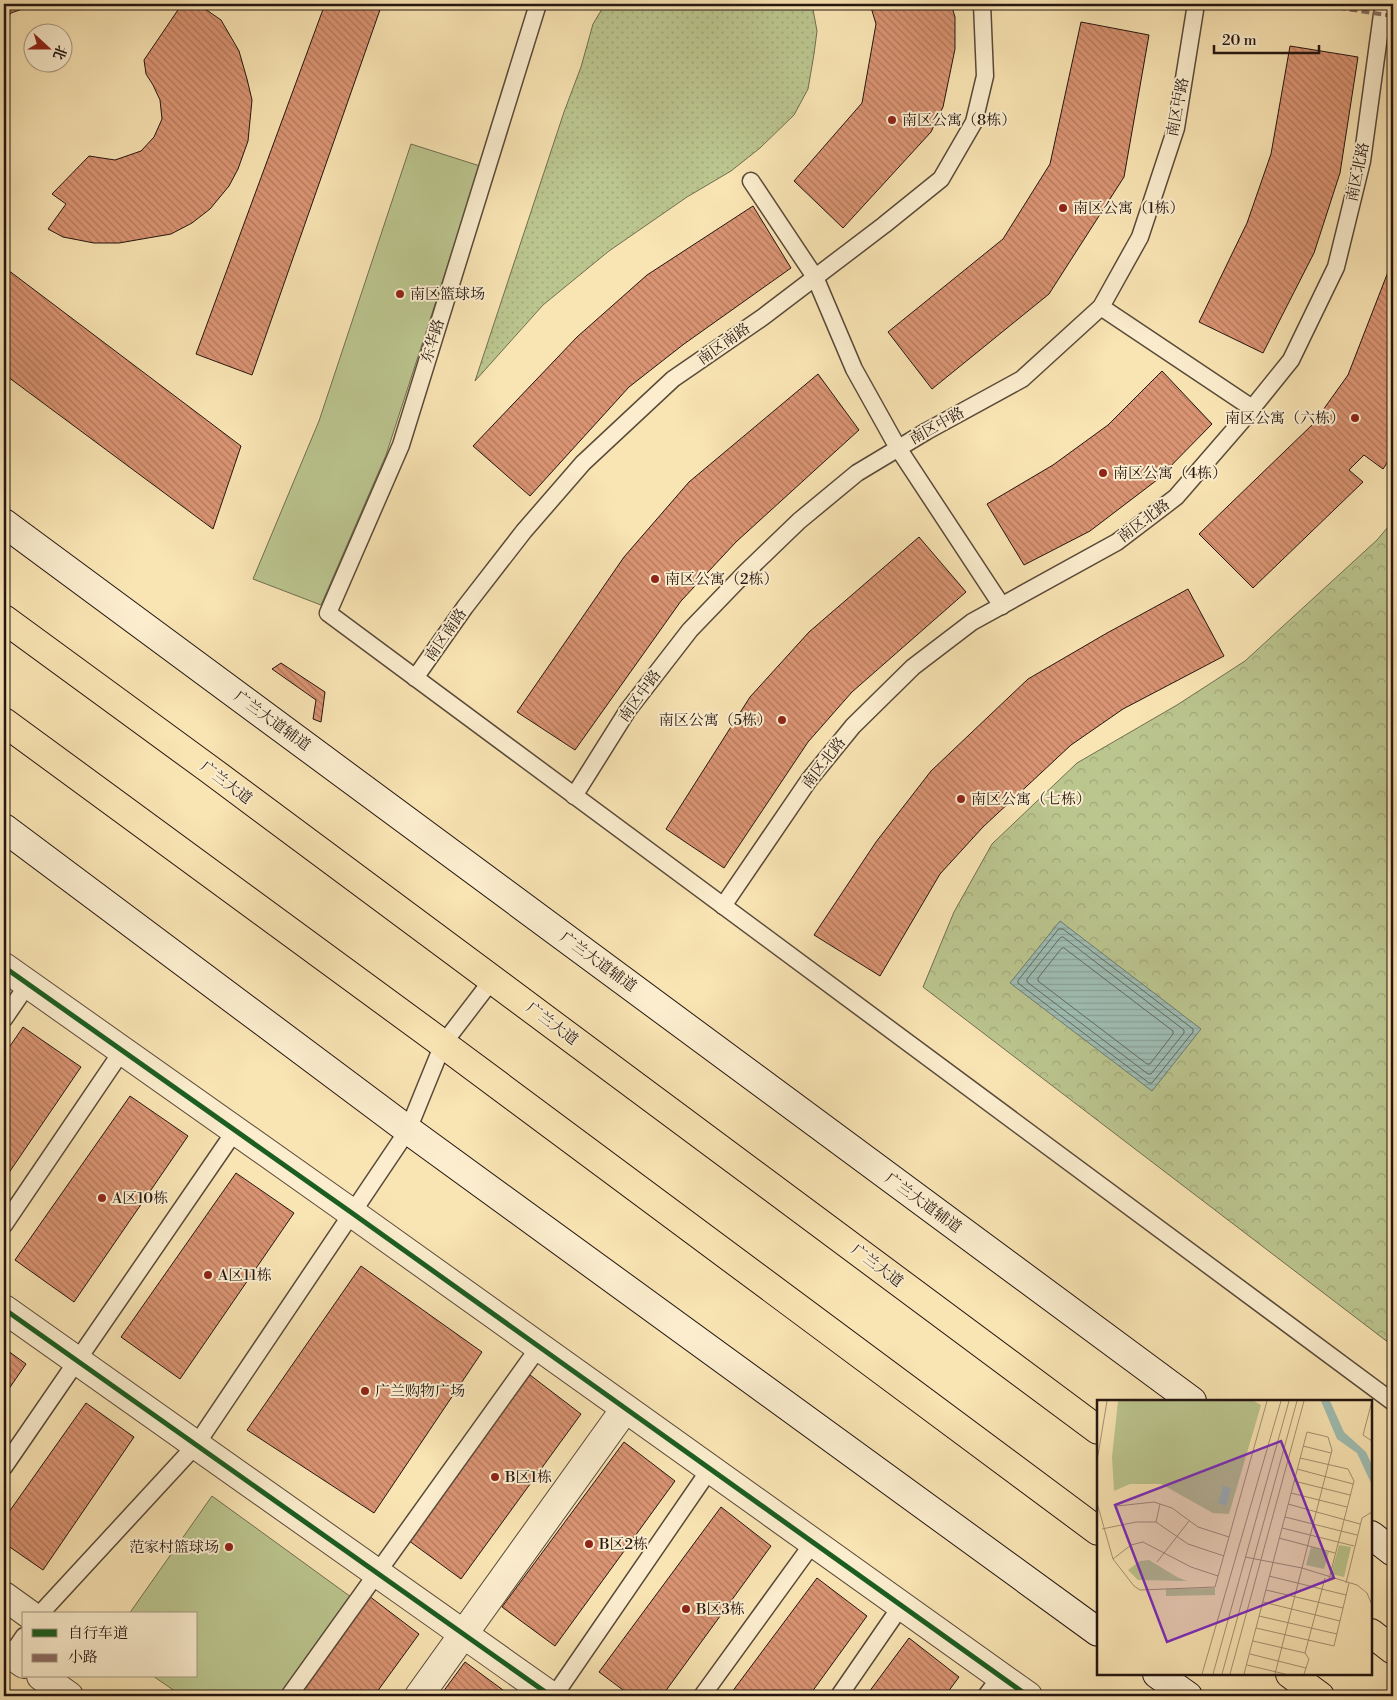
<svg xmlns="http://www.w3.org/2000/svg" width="1397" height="1700" font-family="'Libre Bodoni','Noto Serif SC',serif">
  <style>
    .grass { fill: #bbc58e; stroke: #706e50 }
    .forest { fill: url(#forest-crowns); stroke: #706e50 }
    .park { fill: url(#park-dots); stroke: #706e50 }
    .water { fill: url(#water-rules); stroke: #6e7b73 }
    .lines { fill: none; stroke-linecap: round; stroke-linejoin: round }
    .shore { stroke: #626a62; stroke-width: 1 }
    .building { fill: url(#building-back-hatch); stroke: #251611 }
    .service-casing { stroke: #5a4a3a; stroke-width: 19 }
    .minor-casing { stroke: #5a4a3a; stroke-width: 30 }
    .secondary-casing { stroke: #251611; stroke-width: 30 }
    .primary-casing { stroke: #251611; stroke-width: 30 }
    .service { stroke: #fbedce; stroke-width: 16 }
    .minor { stroke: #fbedce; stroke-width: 28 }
    .secondary { stroke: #fbedce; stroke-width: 28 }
    .primary { stroke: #f9e4b3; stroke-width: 28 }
    .quiet { stroke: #8d6e63; stroke-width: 4; stroke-dasharray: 8 4; stroke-linecap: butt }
    .cycleway-casing { stroke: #fbedce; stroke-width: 8 }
    .cycleway { stroke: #1b5e20; stroke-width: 5 }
    .poi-dot { fill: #8f2418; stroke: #fbedce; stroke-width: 2 }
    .labels { text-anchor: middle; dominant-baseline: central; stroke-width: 4; stroke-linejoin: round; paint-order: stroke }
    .street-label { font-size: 15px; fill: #251611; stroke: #fbedce }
    .poi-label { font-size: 15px; fill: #251611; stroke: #fbedce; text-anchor: start }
    .inset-road { fill: none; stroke: #a49272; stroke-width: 1 }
    .view { fill: #7b2cbf; fill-opacity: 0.15; stroke: #7b2cbf; stroke-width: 2.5 }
    .inset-edge { fill: none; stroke: #251611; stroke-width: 2.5 }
  </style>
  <defs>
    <pattern id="forest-crowns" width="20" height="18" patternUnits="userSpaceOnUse" patternTransform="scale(1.25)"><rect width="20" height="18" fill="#bbc58e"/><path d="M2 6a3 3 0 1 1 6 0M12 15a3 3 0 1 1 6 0" fill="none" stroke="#a1a879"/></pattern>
    <pattern id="park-dots" width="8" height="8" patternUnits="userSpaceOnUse" patternTransform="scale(1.25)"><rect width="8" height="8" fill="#bbc58e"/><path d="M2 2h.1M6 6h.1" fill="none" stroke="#a1a879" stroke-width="1.8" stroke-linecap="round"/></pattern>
    <pattern id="water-rules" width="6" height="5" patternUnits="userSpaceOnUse" patternTransform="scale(1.25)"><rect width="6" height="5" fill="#9fbeb4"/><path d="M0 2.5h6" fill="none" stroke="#89a39a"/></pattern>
    <pattern id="building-back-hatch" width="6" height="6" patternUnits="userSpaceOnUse" patternTransform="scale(1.25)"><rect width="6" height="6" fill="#da9473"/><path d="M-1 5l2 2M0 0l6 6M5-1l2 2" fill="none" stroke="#b1785d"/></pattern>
  </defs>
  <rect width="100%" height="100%" fill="#f9e4b3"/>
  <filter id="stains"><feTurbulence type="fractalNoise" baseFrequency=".004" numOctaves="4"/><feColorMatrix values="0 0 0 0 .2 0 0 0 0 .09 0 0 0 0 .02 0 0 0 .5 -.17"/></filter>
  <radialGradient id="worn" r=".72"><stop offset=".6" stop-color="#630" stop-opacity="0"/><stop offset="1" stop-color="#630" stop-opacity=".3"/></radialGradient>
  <g class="grass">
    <polygon points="411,144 480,166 386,455 321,605 253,579 319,421"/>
    <polygon points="212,1496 351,1597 282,1696 182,1696 153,1676 196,1676 196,1614 129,1614"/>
  </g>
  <polygon class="forest" points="1393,521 1393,1346 923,987 954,912 992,844 1077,763 1177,705 1245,661 1377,540"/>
  <polygon class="park" points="605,4 812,4 817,31 814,54 808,89 794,115 760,148 731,171 687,197 609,251 543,305 475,381 564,112 581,67 593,24"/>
  <polygon class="water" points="1060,921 1201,1029 1152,1091 1010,983"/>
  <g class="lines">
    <g class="shore">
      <polygon points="1059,929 1063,929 1193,1029 1193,1032 1152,1083 1149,1083 1018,983 1018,981"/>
      <polygon points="1063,937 1184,1030 1184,1033 1151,1074 1148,1074 1027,982 1027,979 1060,938"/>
      <polygon points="1064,948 1173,1031 1173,1034 1150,1064 1147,1064 1038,981 1038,978 1061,949"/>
    </g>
  </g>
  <g class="building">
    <polygon points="4,4 65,4 31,6 11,13 4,23"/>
    <polygon points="182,4 198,4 221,20 239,51 247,79 252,100 248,141 238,169 229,186 210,209 192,223 171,234 119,243 94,243 63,237 48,229 66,204 52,194 89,156 115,160 141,151 154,137 162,119 160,100 153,85 146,74 144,60"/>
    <polygon points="325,4 382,4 252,375 196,354"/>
    <polygon points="870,4 951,4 955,17 955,49 943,107 931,132 843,228 794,181 862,103 876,24"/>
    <polygon points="1081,22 1149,35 1124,177 1049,294 932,389 888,332 1003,239 1050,164"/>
    <polygon points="1290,46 1358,57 1340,173 1314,253 1263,353 1199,322 1247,223 1271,154"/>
    <polygon points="753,206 791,268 684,344 629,387 530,496 473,446 577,337 647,275"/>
    <polygon points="1393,259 1393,454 1383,469 1364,455 1349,470 1363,482 1253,588 1199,534 1313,424 1348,375"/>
    <polygon points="4,267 241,446 213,529 4,374"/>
    <polygon points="1162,371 1212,424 1157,480 1090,531 1024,565 987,504 1053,465 1108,425"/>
    <polygon points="818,374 859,430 736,542 681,601 575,750 517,712 624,557 689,482"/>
    <polygon points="919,537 966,592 852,692 808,742 724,868 666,829 750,697 809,632"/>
    <polygon points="1188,589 1224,656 1123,709 1071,745 983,827 940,874 880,976 814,935 876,842 931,771 1028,679 1107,633"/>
    <polygon points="281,663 325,692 321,722 313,719 316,700 272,669"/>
    <polygon points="23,1027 81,1067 4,1180 4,1055"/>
    <polygon points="130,1096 188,1136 74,1302 15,1260"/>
    <polygon points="236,1173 294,1213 180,1379 121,1337"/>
    <polygon points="361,1266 482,1352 374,1513 247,1430"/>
    <polygon points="4,1348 26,1364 4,1396"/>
    <polygon points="530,1375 581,1414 461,1579 408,1540"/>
    <polygon points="86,1403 134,1437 43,1570 4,1543 4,1519"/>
    <polygon points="624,1442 675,1481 555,1646 502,1607"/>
    <polygon points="721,1507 771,1546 662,1696 631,1696 599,1672"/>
    <polygon points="817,1578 867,1616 809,1696 729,1696"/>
    <polygon points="369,1596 419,1634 374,1696 294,1696"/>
    <polygon points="909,1638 959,1677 945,1696 866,1696"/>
    <polygon points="465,1662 511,1696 440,1696"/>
  </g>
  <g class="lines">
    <g class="service-casing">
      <g id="service">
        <polyline points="538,4 401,445 328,613 1393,1402"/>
        <polyline points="751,181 815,277 854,369 898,448 1002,606"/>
        <polyline points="1101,307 1252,408"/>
        <polyline points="415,678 465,607 524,531 583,463 673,379 763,317 884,225 941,179 974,122 985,76 982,4"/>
        <polyline points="574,796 628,710 690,630 745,573 799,521 857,473 927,431 1022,379 1101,307 1140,237 1176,128 1196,4"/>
        <polyline points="723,906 809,780 853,726 913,667 972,622 1117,542 1176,497 1241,422 1291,360 1336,267 1362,161 1382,14"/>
        <polyline points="4,1019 28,984"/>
        <polyline points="4,1225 122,1051"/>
        <polyline points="4,1467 235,1131"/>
        <polyline points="40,1614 196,1445 408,1130 443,1044 492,980"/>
        <polyline points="7,1661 24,1636"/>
        <polyline points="289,1696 539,1347"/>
        <polyline points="554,1696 710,1469"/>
        <polyline points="702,1696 813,1543"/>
        <polyline points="839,1696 901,1606"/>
        <polyline points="986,1696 1000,1677"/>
      </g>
    </g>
    <g class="minor-casing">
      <g id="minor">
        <polyline points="4,967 352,1213 1028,1696"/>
        <polyline points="4,1309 551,1696"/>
        <polyline points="4,1596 29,1614"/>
        <polyline points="11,1655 24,1664"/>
        <polyline points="41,1676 69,1696"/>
        <polyline points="419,1696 625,1409"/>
      </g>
    </g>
    <g class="secondary-casing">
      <g id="secondary">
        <polyline points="4,523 1192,1401"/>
        <polyline points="4,828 408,1130 1098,1632"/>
        <polyline points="1371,1535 1393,1552"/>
        <polyline points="1157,1674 1188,1696"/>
      </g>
    </g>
    <g class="primary-casing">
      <g id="primary">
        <polyline points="4,619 209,769 1098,1430"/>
        <polyline points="4,722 443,1044 1098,1531"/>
        <polyline points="1371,1633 1393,1650"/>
        <polyline points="1290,1674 1320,1696"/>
      </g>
    </g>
    <use href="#service" class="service"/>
    <use href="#minor" class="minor"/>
    <use href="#secondary" class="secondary"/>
    <use href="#primary" class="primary"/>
    <polyline class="quiet" points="1314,4 1393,16"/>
    <g class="cycleway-casing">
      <g id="cycleway">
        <polyline points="4,967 352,1213 1028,1696"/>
        <polyline points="4,1309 551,1696"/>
      </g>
    </g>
    <use href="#cycleway" class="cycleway"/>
  </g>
  <g class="poi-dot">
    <circle cx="892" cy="120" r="5"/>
    <circle cx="1063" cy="208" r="5"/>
    <circle cx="400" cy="294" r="5"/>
    <circle cx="1355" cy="418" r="5"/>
    <circle cx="1103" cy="473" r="5"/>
    <circle cx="655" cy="579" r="5"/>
    <circle cx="782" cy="720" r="5"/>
    <circle cx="961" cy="799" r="5"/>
    <circle cx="102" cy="1198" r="5"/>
    <circle cx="208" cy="1275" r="5"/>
    <circle cx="365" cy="1391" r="5"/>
    <circle cx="495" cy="1477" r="5"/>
    <circle cx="589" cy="1544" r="5"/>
    <circle cx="229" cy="1547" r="5"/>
    <circle cx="686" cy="1609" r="5"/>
  </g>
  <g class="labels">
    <g class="street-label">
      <text transform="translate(1178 107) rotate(-79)">南区中路</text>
      <text transform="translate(1358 172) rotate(-78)">南区北路</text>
      <text transform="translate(433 341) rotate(-73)">东华路</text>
      <text transform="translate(724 344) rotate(-35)">南区南路</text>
      <text transform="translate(937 426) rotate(-29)">南区中路</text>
      <text transform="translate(1144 521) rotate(-37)">南区北路</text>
      <text transform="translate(446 635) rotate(-55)">南区南路</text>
      <text transform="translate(640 696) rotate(-54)">南区中路</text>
      <text transform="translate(272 721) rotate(36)">广兰大道辅道</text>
      <text transform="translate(824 763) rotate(-52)">南区北路</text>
      <text transform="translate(226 783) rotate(37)">广兰大道</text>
      <text transform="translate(598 962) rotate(36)">广兰大道辅道</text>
      <text transform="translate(552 1024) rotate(37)">广兰大道</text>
      <text transform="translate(923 1203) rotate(36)">广兰大道辅道</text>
      <text transform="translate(877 1266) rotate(37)">广兰大道</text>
    </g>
    <g class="poi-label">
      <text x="902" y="120">南区公寓（8栋）</text>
      <text x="1073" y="208">南区公寓（1栋）</text>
      <text x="410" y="294">南区篮球场</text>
      <text x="1345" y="418" text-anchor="end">南区公寓（六栋）</text>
      <text x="1113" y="473">南区公寓（4栋）</text>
      <text x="665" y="579">南区公寓（2栋）</text>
      <text x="772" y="720" text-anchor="end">南区公寓（5栋）</text>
      <text x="971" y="799">南区公寓（七栋）</text>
      <text x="112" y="1198">A区10栋</text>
      <text x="218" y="1275">A区11栋</text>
      <text x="375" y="1391">广兰购物广场</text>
      <text x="505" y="1477">B区1栋</text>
      <text x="599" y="1544">B区2栋</text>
      <text x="219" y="1547" text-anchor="end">范家村篮球场</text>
      <text x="696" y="1609">B区3栋</text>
    </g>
  </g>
  <g transform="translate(1097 1400)">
    <rect width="275" height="275" fill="#f9e4b3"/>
    <path d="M242,145L254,147L247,177L234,174ZM214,147L232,152L227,169L209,165ZM118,188V195L69,196V189Z" fill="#bbc58e"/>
    <path d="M21,1H157L164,5L132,114L116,113L64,84H33L17,91L15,57Z" fill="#bbc58e"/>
    <path d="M52,160L80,177L90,181L41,180L31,170L43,161Z" fill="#bbc58e"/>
    <path d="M224,1H233L247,32L269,52L275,65V85L260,53L240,39ZM126,86L134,88L129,106L121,103Z" fill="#9fbeb4"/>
    <path class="inset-road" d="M275,1L266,35L275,41M206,46L234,53M203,58L251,69L257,81L232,179M0,61L10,1M200,69L256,84M197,81L253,95M194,93L250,107M0,103L16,159L37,186L43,190L118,187L170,1M191,104L263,124M20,106L57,102L75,108L101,127L132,137M188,117L260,135M59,122L63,104M185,128L257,146M5,129L39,122H59L91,144L127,156M182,138L238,153M148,157L205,168L260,185L270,193L275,205M16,159L34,145L46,142L94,167L121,176M60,162L92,121M172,176L249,195M249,183L265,118L275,112M169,190L246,208M166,202L243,221M162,216L240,234M159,228L237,246L252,183M156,241L208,253M153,254L209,268M150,265L188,274M105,274L184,1M116,274L192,1M125,274L200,1M133,274L207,1M147,274L210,32L231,37L235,50L178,274M207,274L212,259L208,253L228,178"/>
    <path class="view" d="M184,41L237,178L70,242L18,105Z"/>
    <rect width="275" height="275" class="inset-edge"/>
  </g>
  <rect width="1397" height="1700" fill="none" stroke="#f9e4b3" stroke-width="20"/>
  <rect x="5" y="5" width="1387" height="1690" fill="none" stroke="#251611" stroke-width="2.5"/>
  <rect x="10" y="10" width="1377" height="1680" fill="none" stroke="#251611"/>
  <rect x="22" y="1612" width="175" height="65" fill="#fbedce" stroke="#a59782"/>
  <rect x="32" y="1629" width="25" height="8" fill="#1b5e20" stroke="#a59782"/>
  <text x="68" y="1638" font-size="15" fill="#251611">自行车道</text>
  <rect x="32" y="1654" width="25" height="8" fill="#8d6e63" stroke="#a59782"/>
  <text x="68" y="1662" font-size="15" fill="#251611">小路</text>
  <g transform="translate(48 48) rotate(111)"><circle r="24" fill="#fbedce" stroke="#a59782"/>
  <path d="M0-4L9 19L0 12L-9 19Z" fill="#8f2418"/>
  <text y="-8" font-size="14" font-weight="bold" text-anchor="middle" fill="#251611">北</text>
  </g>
  <path d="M1214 45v8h105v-8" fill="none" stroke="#251611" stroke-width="2.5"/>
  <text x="1222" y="45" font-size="15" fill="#251611" stroke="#fbedce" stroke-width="4" paint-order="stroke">20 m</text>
  <rect width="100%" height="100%" filter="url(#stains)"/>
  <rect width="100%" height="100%" fill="url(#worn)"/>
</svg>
